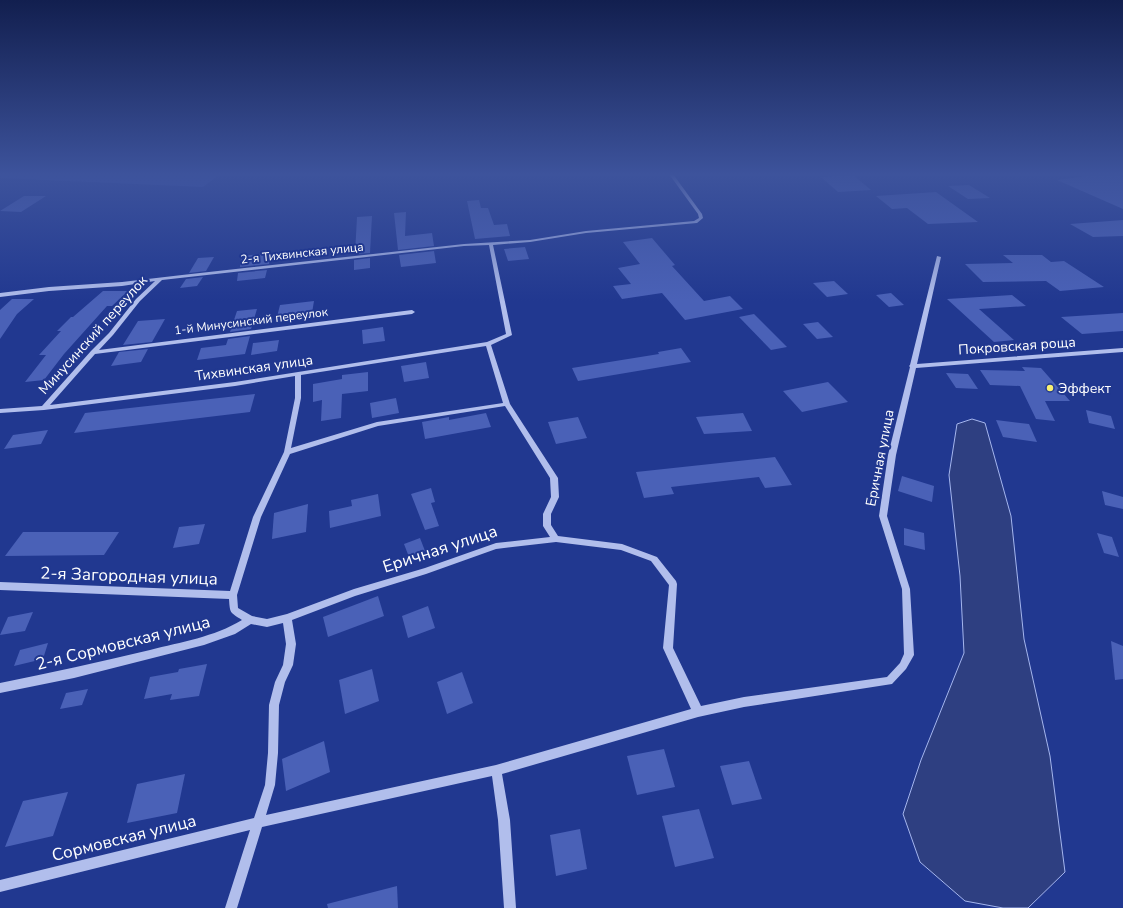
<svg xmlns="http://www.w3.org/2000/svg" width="1123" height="908" font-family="'Nunito Sans',sans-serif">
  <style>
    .green { fill: #3952ae }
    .water { fill: #2e3f81; stroke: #a5b6ee }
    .building { fill: #4a61b7 }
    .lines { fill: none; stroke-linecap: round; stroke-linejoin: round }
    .minor { fill: #b1beec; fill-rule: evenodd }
    .poi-dot { fill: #f9f172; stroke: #213890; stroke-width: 1.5 }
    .labels { text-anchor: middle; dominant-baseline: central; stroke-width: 4; stroke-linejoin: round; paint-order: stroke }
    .far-street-label { font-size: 12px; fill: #fff; stroke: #213890 }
    .street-label { font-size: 14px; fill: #fff; stroke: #213890 }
    .poi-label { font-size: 14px; fill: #fff; stroke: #213890; text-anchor: start }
    .near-street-label { font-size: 17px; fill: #fff; stroke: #213890 }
  </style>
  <rect width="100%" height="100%" fill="#213890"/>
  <polygon class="green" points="0,174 220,174 203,187 0,178"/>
  <polygon class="water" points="972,419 985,423 1011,516 1024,639 1050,756 1065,872 1028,908 1003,908 965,901 920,862 903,814 921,760 964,653 960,576 949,475 957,424"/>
  <g class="building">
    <polygon points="1101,174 1117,174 1123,177 1123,209 1057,180"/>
    <polygon points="853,175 871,190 838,192 821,177"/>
    <polygon points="969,185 990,198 968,199 948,186"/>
    <polygon points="936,192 978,222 928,224 907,208 892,209 876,196"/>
    <polygon points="24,196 46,196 21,212 0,211"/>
    <polygon points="479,200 481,208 488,208 494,225 507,224 510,236 475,239 467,201"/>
    <polygon points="406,212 405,236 432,233 434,246 398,250 394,213"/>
    <polygon points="372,216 370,253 355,254 357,217"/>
    <polygon points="1123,220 1123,236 1093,237 1070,224"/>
    <polygon points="652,238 675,265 672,266 704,301 730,296 743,309 685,320 662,293 622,299 613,286 631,284 618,268 640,264 623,242"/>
    <polygon points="525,247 529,259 508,261 504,249"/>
    <polygon points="434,251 436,263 401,267 399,255"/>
    <polygon points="271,253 269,264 240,267 242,256"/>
    <polygon points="1003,255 1042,255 1051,262 1064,261 1104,287 1060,291 1046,281 983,282 965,264 1013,263"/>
    <polygon points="214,257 206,271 189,273 198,258"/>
    <polygon points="370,258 370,268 354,270 354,260"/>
    <polygon points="267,270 265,278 237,281 238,273"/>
    <polygon points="203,277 197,286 180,288 186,279"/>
    <polygon points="834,281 848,294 827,297 813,283"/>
    <polygon points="103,291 128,291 112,306 107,306 64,354 44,380 25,382 46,355 39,355 61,331 57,331 71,317 73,317"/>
    <polygon points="891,293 904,305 889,307 876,295"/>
    <polygon points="1012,295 1026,306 979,309 1014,340 994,342 947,299"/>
    <polygon points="12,299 34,299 17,314 0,339 0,310"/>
    <polygon points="314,301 312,313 277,317 280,305"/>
    <polygon points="257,309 251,329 230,332 237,311"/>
    <polygon points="1123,313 1123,331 1082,334 1061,317"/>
    <polygon points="754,314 787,347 771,350 739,317"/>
    <polygon points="165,319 152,342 123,345 138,321"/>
    <polygon points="818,322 833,337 817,339 803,324"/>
    <polygon points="383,327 385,341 363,344 362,330"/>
    <polygon points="250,336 245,354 197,360 201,348 226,345 228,339"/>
    <polygon points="279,340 277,351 251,355 253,343"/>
    <polygon points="681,348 691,362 578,381 572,368 659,354 658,352"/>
    <polygon points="148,349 141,362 111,366 119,352"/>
    <polygon points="426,362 429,378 404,382 401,366"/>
    <polygon points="1022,367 1041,368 1070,401 1045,401 1055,421 1036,419 1020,386 990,385 980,370 1025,371"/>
    <polygon points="368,372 368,391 342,394 341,418 321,421 322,400 313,402 313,384 342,379 342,375"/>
    <polygon points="946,373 968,374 978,389 956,388"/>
    <polygon points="828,382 848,402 802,412 783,391"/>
    <polygon points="255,394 250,412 74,433 85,413"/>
    <polygon points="396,398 399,413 372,418 370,403"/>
    <polygon points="1086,410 1111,416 1115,429 1089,423"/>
    <polygon points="486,413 491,427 425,439 422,422 449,417 449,420"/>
    <polygon points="743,413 752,431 704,434 696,417"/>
    <polygon points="578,417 587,438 556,444 548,422"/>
    <polygon points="996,420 1029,424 1037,442 1003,437"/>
    <polygon points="48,430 41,444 4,449 13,435"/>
    <polygon points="775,457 792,485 765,488 759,477 671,487 674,494 644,498 636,472"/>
    <polygon points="902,476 934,486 932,502 898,491"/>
    <polygon points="431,488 435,502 431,503 439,526 425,530 411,494"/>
    <polygon points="1102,491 1123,497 1123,509 1105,505"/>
    <polygon points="378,494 381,516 330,528 329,511 352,506 351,500"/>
    <polygon points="308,504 306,532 272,539 274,513"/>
    <polygon points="205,524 199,544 173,548 179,527"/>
    <polygon points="904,528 924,533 925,550 904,545"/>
    <polygon points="23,532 119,532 104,555 5,556"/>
    <polygon points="1097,533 1112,537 1119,557 1104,553"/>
    <polygon points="420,538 425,551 409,557 404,544"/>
    <polygon points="378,596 384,616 328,637 323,617"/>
    <polygon points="428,606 435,628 408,638 402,616"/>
    <polygon points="33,612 25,631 0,635 8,617"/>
    <polygon points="1111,641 1123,646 1123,679 1115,680"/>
    <polygon points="48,643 43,659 14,666 20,650"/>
    <polygon points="207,664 199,696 170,700 172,694 144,699 150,677 178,672 179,669"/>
    <polygon points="372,669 379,701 345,714 339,680"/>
    <polygon points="462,672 473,703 447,714 437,682"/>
    <polygon points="88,689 82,705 60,709 66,693"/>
    <polygon points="324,741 330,772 286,791 282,759"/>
    <polygon points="664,749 675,787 637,795 627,756"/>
    <polygon points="749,761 762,799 732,805 720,766"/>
    <polygon points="185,774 177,813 127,823 137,784"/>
    <polygon points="68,792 53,836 5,847 23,801"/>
    <polygon points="699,809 714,858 675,867 662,816"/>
    <polygon points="580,829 587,869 556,876 550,835"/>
    <polygon points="397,886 398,908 328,908 327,904"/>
  </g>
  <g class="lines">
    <path class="minor" d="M669,174H673L702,214L703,218L697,223L586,233L530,242L493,245L512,335L491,345L510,404L558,478L559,497L551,514V525L558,536L622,544L657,557L676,581L677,584L673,648L701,706L744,697L887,677L900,663L904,654L902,589L879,516L888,455L910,367L909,366L910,365L937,256L941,257L917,364L1123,348V352L916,368L896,455L887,516L910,589L914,655L906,669L892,684L744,707L698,717L502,774L510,820L516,908H504L498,820L492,776L262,827L237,908H225L250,830L0,892V880L254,818L265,785L268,753L269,705L275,682L283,665L286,644L283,623L267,627L251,624L235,634L204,645L74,678L0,693V683C50,673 100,662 150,650C181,642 214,637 242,620C230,612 230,614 229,599L0,590V582L230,591L253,517L284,452L295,398V376L235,386L44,410L0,413V409L42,406L91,351L109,333L136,299L155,281L122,286L49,291L0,297V293L49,287L122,282L182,275L464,244L530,240L586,231L694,221L699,218L698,214ZM489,245L506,334L487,342L235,382L50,405L95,354L412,314L415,312L412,310L99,350L113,335L140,301L162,280L464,246ZM486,346L503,403L377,422L291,448L301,398V375ZM505,406L550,478L551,497L543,514V526L550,537L496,543L425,568L354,589L287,614L267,619L252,616L238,608L237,595L261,517L290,454L378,426ZM556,542L621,550L651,561L669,585L663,648L691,709L496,765L266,815L275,785L278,753L279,705L285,682L293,665L296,644L292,620L355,596L426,574L496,549Z"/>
  </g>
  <linearGradient id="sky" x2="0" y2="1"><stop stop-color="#121f4f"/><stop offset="0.58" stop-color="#3d539c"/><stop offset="1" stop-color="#3d539c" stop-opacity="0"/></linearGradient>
  <rect width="1123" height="301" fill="url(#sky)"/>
  <circle class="poi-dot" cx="1050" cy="388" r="4"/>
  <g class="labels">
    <g class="far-street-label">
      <text transform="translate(302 253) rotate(-6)">2-я Тихвинская улица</text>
      <text transform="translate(251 321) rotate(-7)">1-й Минусинский переулок</text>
    </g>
    <g class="street-label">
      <text transform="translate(93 335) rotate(-48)">Минусинский переулок</text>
      <text transform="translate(1017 346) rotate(-4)">Покровская роща</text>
      <text transform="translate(254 368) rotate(-8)">Тихвинская улица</text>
      <text transform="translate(880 458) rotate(-79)">Еричная улица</text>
    </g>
    <g class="poi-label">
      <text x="1058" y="388">Эффект</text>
    </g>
    <g class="near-street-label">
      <text transform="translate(440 549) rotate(-18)">Еричная улица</text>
      <text transform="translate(129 576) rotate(2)">2-я Загородная улица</text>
      <text transform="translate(123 643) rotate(-14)">2-я Сормовская улица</text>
      <text transform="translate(124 838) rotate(-14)">Сормовская улица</text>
    </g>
  </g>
</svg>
